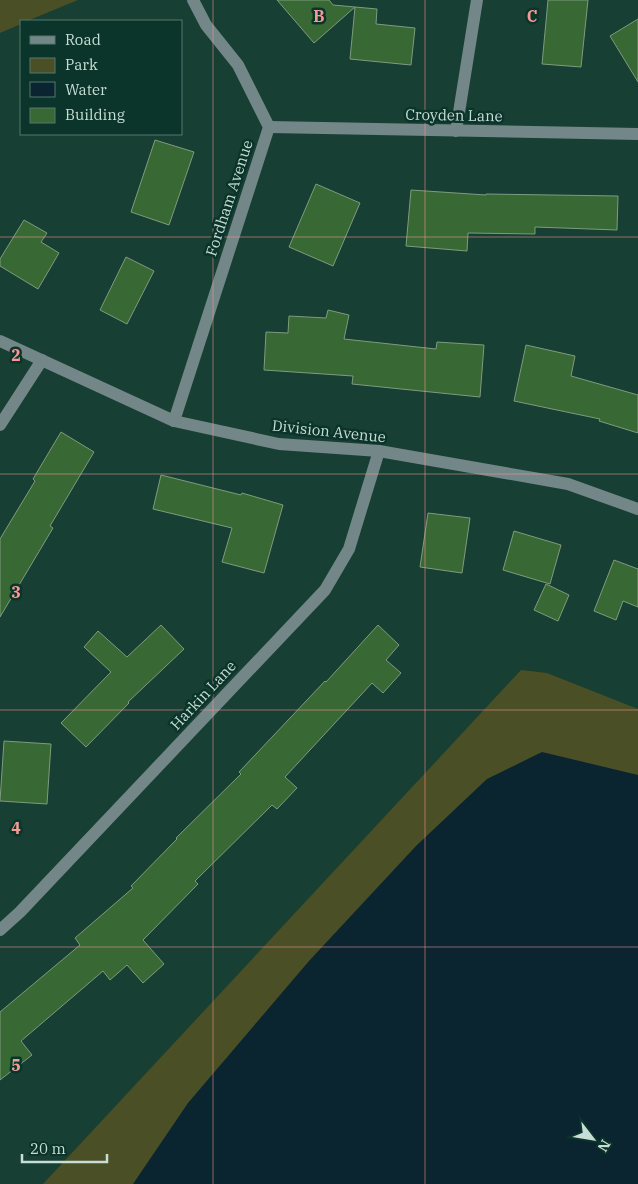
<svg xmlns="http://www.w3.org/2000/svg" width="638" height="1184" font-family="'IBM Plex Serif',serif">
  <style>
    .green { fill: #4b4f25 }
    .water { fill: #0a2430 }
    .building { fill: #386935; stroke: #819a7e }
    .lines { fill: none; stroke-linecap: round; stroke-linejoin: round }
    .minor { stroke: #738688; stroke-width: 12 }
    .grid { fill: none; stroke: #f59b97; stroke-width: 1; stroke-opacity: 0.55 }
    .labels { text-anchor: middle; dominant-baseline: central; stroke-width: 5; stroke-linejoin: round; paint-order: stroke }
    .street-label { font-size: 15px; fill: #c8ddd6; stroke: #0b342a }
    .grid-label { font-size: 16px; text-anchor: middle; font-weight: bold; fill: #f59b97; stroke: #0b342a; stroke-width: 5; stroke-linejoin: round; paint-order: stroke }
  </style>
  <rect width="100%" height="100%" fill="#173f34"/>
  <g class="green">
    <polygon points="0,0 78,0 27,21 21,21 21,24 0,33"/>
    <polygon points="521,670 547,673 638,709 638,1184 43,1184"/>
  </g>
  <polygon class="water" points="542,752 638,775 638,1184 133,1184 188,1103 309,961 416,846 487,779"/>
  <g class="building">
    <polygon points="277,0 329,0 333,5 355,7 314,43"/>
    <polygon points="548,0 588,0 581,67 542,64"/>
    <polygon points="355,7 377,9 376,24 415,28 411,65 350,59"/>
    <polygon points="638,19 638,82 610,36"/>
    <polygon points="155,140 194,152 169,225 131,212"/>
    <polygon points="316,184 360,203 333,266 289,247"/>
    <polygon points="411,190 486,195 486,194 618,196 617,230 535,227 535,234 468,233 467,251 406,246"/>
    <polygon points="24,220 47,233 41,242 59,253 38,289 0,266 0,259"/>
    <polygon points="126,257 154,271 127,324 100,310"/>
    <polygon points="328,310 349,315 344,339 436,349 437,342 484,345 480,397 352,384 353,376 264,370 266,332 288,333 289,316 326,318"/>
    <polygon points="526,345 575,356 571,376 638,395 638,433 599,421 600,419 514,401"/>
    <polygon points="61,432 94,452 50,526 53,528 0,617 0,539 35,481 33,479"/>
    <polygon points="161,475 241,495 242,493 283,505 264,573 222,562 232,528 153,509"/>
    <polygon points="428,513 470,518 462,573 420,567"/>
    <polygon points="514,531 561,545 550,584 503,570"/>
    <polygon points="614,560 638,569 638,607 623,601 616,620 594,611"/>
    <polygon points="546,584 569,595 558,621 534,610"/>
    <polygon points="161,625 184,649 128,702 129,703 86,747 61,723 111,672 84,647 98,631 127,657"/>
    <polygon points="378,625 399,645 386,660 401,673 383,693 372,683 285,777 297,788 277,809 272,805 195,881 198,884 143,940 164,964 143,983 127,965 110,980 103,971 21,1041 32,1055 0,1080 0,1012 80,945 75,938 133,888 131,886 177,839 176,838 241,774 239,772 325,681 326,682"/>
    <polygon points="4,741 51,744 47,804 0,801"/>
  </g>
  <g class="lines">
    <g class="minor">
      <polyline points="269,127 638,134"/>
      <polyline points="456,131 477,0"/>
      <polyline points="0,341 174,421 279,444 379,451 568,484 638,509"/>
      <polyline points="174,421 269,127 238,65 206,25 193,0"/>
      <polyline points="0,425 42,360"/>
      <polyline points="0,930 20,912 325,590 349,549 379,451"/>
    </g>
  </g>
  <path class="grid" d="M213,0V1184M425,0V1184M0,237H638M0,474H638M0,710H638M0,947H638"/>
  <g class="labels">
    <g class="street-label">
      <text transform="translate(454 115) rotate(1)">Croyden Lane</text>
      <text transform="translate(229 198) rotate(-72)">Fordham Avenue</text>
      <text transform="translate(329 431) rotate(6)">Division Avenue</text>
      <text transform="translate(203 695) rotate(-47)">Harkin Lane</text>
    </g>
  </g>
  <g class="grid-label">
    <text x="319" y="22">B</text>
    <text x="532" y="22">C</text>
    <text x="16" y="361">2</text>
    <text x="16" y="598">3</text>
    <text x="16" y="834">4</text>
    <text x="16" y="1071">5</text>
  </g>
  <rect x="20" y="20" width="162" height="115" fill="#0b342a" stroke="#57786f"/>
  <rect x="30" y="36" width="25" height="8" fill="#738688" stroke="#57786f"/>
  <text x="65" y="45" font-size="15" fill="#c8ddd6">Road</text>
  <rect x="30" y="58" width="25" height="15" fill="#4b4f25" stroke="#57786f"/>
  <text x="65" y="70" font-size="15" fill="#c8ddd6">Park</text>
  <rect x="30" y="82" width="25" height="15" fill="#0a2430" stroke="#57786f"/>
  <text x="65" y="95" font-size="15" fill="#c8ddd6">Water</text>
  <rect x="30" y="108" width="25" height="15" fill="#386935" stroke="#57786f"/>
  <text x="65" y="120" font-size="15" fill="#c8ddd6">Building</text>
  <g transform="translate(593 1139) rotate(121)" stroke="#0b342a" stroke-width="4" paint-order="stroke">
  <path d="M0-4L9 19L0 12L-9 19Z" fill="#c8ddd6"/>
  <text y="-8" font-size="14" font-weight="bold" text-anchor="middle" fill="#c8ddd6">N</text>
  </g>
  <path d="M22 1154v8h85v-8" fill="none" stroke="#c8ddd6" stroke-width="2.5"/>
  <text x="30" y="1154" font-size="15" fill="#c8ddd6" stroke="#0b342a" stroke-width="4" paint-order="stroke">20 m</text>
</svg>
